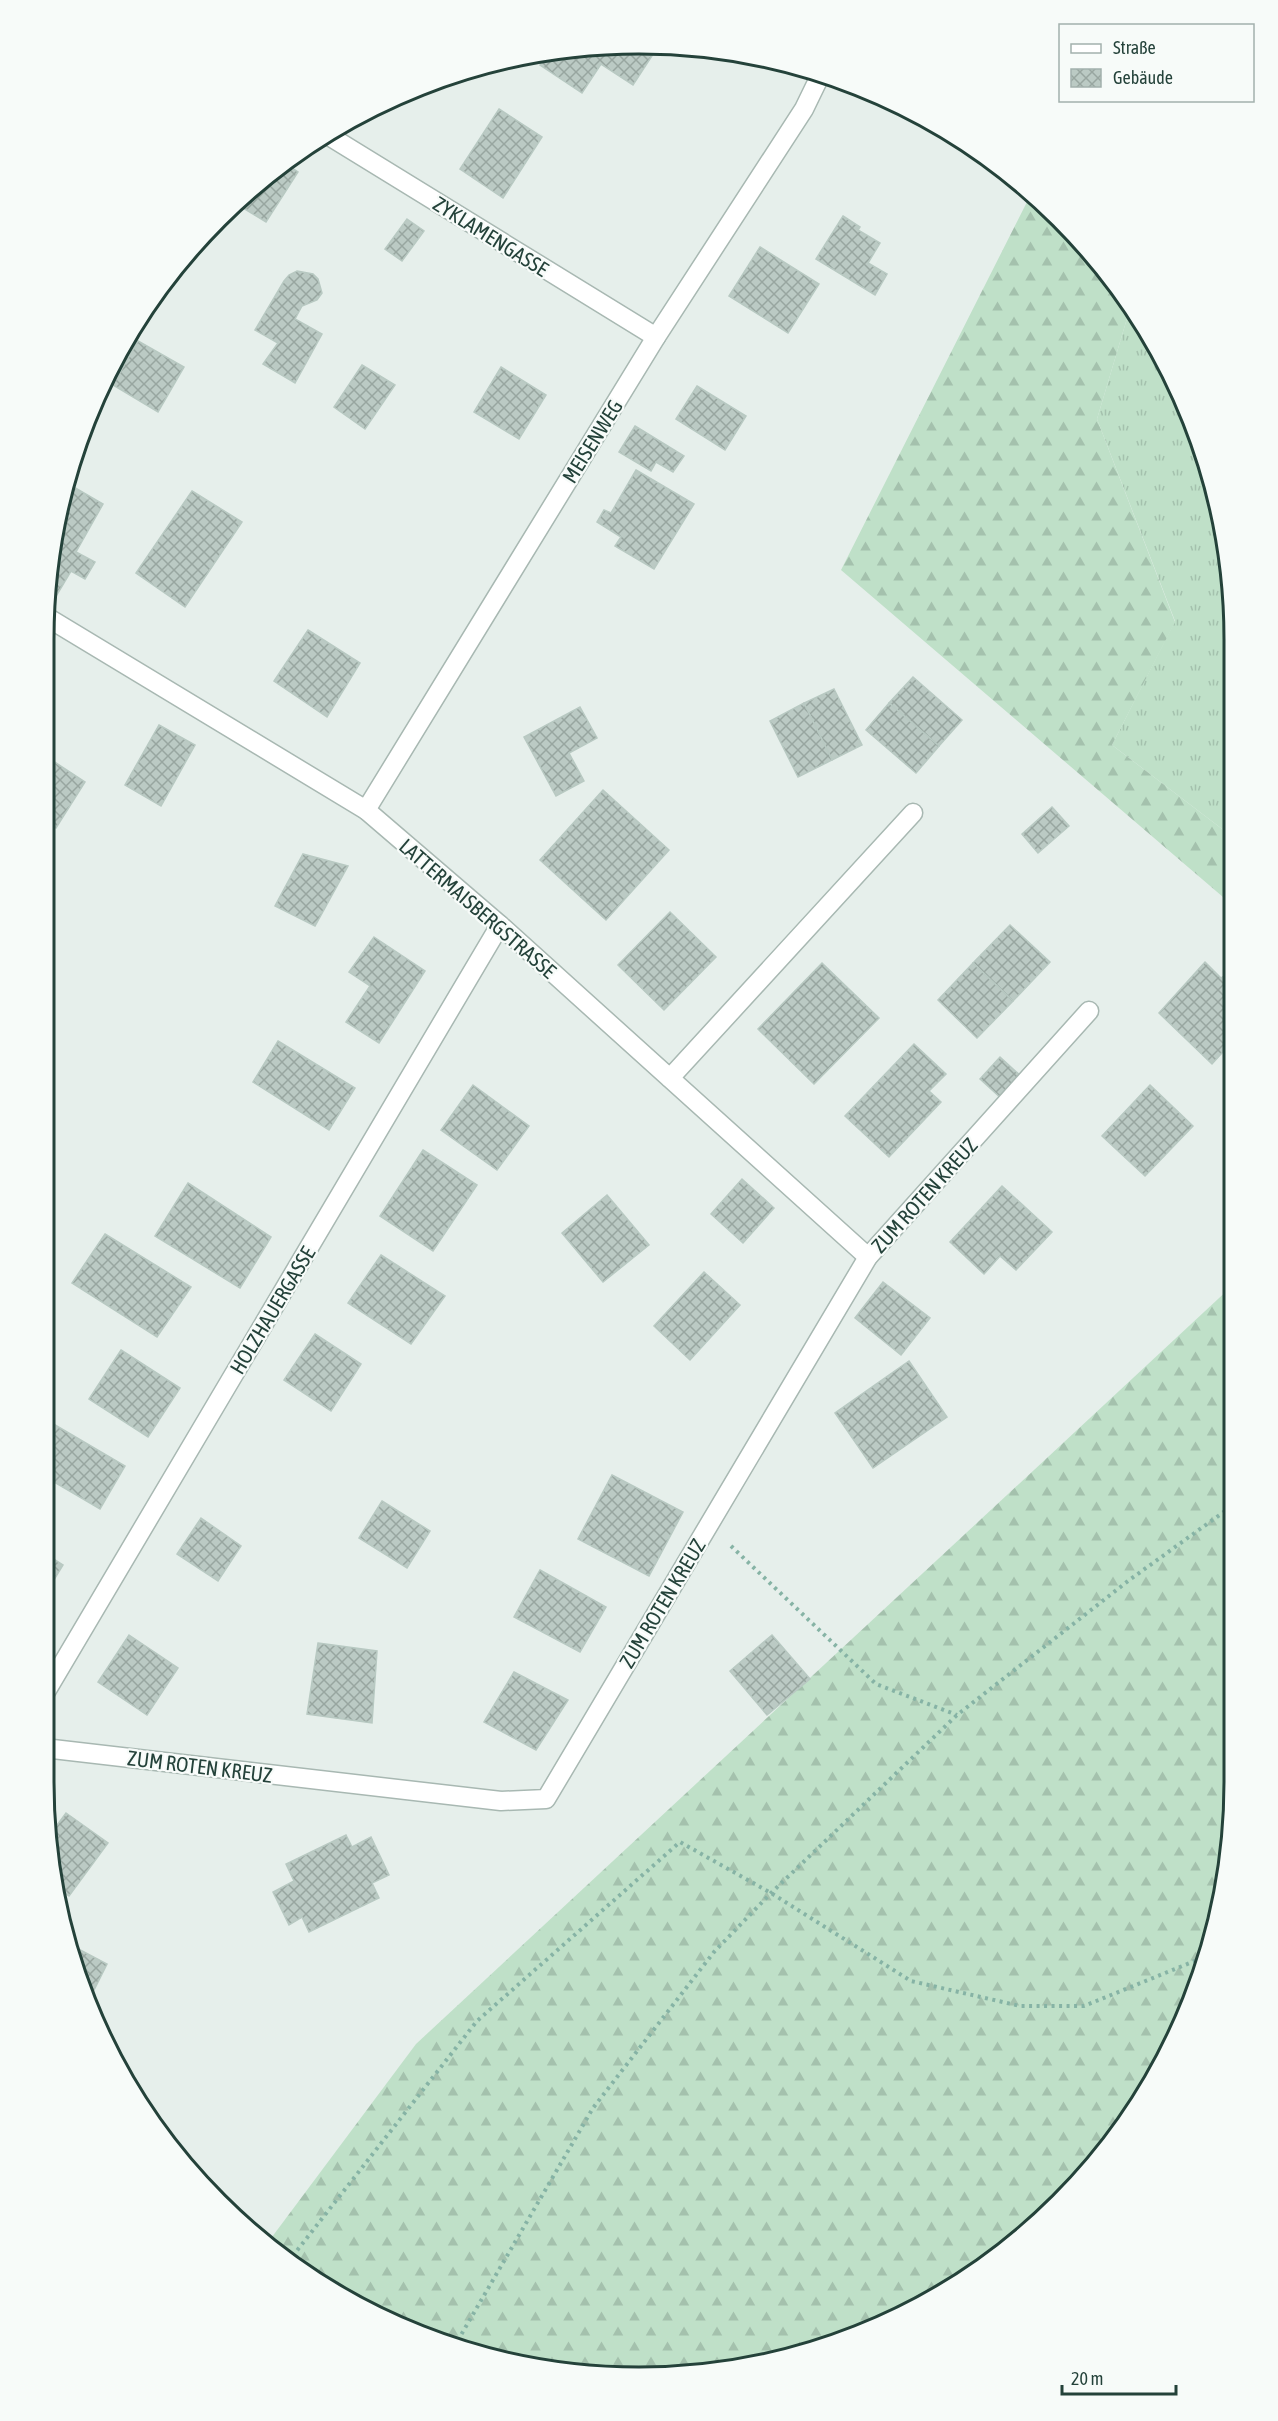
<svg xmlns="http://www.w3.org/2000/svg" width="1278" height="2421" font-family="'Asap Condensed',sans-serif">
  <style>
    .grass { fill: url(#grass-tufts) }
    .forest { fill: url(#forest-firs) }
    .building { fill: url(#building-cross-hatch); stroke: #b8c9c2; stroke-width: 1.5 }
    .lines { fill: none; stroke-linecap: round; stroke-linejoin: round }
    .minor-casing { stroke: #a8b8b2; stroke-width: 21 }
    .path { stroke: #86b3a5; stroke-width: 4; stroke-dasharray: 3 4.5; stroke-linecap: butt }
    .minor { stroke: #fff; stroke-width: 18 }
    .labels { text-anchor: middle; dominant-baseline: central; stroke-width: 4.5; stroke-linejoin: round; paint-order: stroke }
    .street-label { font-size: 21px; fill: #24423a; stroke: #f7fbf9 }
    .rim { fill: none; stroke: #24423a; stroke-width: 3 }
  </style>
  <defs>
    <pattern id="grass-tufts" width="24" height="20" patternUnits="userSpaceOnUse" patternTransform="scale(1.5)"><rect width="24" height="20" fill="#bfe0c8"/><path d="M3 7l-1-3M5 7V3M7 7l1-3M15 17l-1-3M17 17v-4M19 17l1-3" fill="none" stroke="#a4c1ad"/></pattern>
    <pattern id="forest-firs" width="22" height="20" patternUnits="userSpaceOnUse" patternTransform="scale(1.5)"><rect width="22" height="20" fill="#bfe0c8"/><path d="M5 1l3.5 6h-7zM16 11l3.5 6h-7z" fill="#a4c1ad"/></pattern>
    <pattern id="building-cross-hatch" width="8" height="8" patternUnits="userSpaceOnUse" patternTransform="scale(1.5)"><rect width="8" height="8" fill="#bbcac4"/><path d="M0 0l8 8M0 8l8-8" fill="none" stroke="#98a6a0"/></pattern>
  </defs>
  <rect width="100%" height="100%" fill="#e6efeb"/>
  <polygon class="grass" points="1131,305 1189,411 1229,561 1230,835 1112,745 1175,621 1097,419"/>
  <g class="forest">
    <polygon points="1032,192 1131,305 1097,419 1175,622 1112,745 1230,835 1230,903 841,570"/>
    <polygon points="1232,1286 1233,1821 1214,1936 1173,2046 1112,2144 1060,2203 970,2277 902,2316 793,2357 716,2372 600,2376 485,2357 411,2332 308,2277 266,2245 416,2044"/>
  </g>
  <g class="building">
    <polygon points="659,45 633,85 601,64 582,93 540,65 549,52 562,49"/>
    <polygon points="499,109 542,137 503,198 460,169"/>
    <polygon points="285,163 298,172 266,222 235,203 247,191"/>
    <polygon points="843,216 860,227 858,230 880,243 868,263 887,274 875,295 816,259"/>
    <polygon points="407,219 424,231 402,261 385,249"/>
    <polygon points="760,247 819,284 788,333 729,296"/>
    <polygon points="297,271 313,274 318,279 322,293 317,300 302,306 295,319 322,334 295,383 263,364 278,343 255,330 284,281 289,275"/>
    <polygon points="138,341 184,367 158,412 113,385"/>
    <polygon points="362,365 395,385 365,429 334,407"/>
    <polygon points="501,367 546,395 519,439 474,412"/>
    <polygon points="697,386 746,416 725,450 676,419"/>
    <polygon points="635,426 684,456 673,472 656,462 651,471 619,452"/>
    <polygon points="636,470 694,504 654,569 615,546 621,537 597,522 604,510 611,513"/>
    <polygon points="65,482 103,504 76,552 95,562 85,579 71,571 55,598 46,593"/>
    <polygon points="192,491 242,522 185,607 136,573"/>
    <polygon points="308,630 360,663 327,717 274,681"/>
    <polygon points="913,677 962,720 939,746 889,703"/>
    <polygon points="834,689 862,745 832,760 804,703"/>
    <polygon points="804,703 832,760 798,777 770,721"/>
    <polygon points="889,703 939,746 916,773 866,730"/>
    <polygon points="580,707 597,738 569,753 584,781 556,796 524,737"/>
    <polygon points="159,725 195,745 161,806 125,785"/>
    <polygon points="47,757 85,782 56,828 45,821 45,761"/>
    <polygon points="603,790 669,850 606,920 540,860"/>
    <polygon points="1052,807 1069,826 1038,853 1022,834"/>
    <polygon points="303,854 348,866 315,926 275,906"/>
    <polygon points="670,912 716,957 664,1010 618,965"/>
    <polygon points="1010,925 1050,962 1013,1001 973,963"/>
    <polygon points="374,937 425,971 379,1043 346,1022 370,986 349,972"/>
    <polygon points="1205,962 1221,978 1231,972 1231,1043 1212,1064 1159,1013"/>
    <polygon points="822,963 879,1018 814,1084 758,1029"/>
    <polygon points="973,963 1013,1001 977,1038 938,1000"/>
    <polygon points="278,1041 355,1088 329,1130 253,1082"/>
    <polygon points="914,1044 946,1074 929,1091 941,1102 889,1157 845,1116"/>
    <polygon points="1000,1057 1023,1078 1003,1100 980,1079"/>
    <polygon points="473,1085 529,1126 497,1170 441,1130"/>
    <polygon points="1150,1085 1193,1126 1145,1176 1102,1136"/>
    <polygon points="423,1150 477,1185 433,1251 380,1216"/>
    <polygon points="742,1179 774,1208 743,1243 711,1214"/>
    <polygon points="188,1183 271,1237 240,1288 155,1236"/>
    <polygon points="1002,1186 1052,1232 1016,1270 1000,1256 984,1274 950,1242"/>
    <polygon points="607,1195 649,1245 603,1282 562,1233"/>
    <polygon points="105,1234 191,1287 157,1337 72,1283"/>
    <polygon points="381,1255 445,1296 411,1344 348,1303"/>
    <polygon points="704,1272 740,1305 690,1360 654,1326"/>
    <polygon points="883,1282 930,1318 901,1355 855,1318"/>
    <polygon points="315,1334 361,1364 331,1411 284,1380"/>
    <polygon points="121,1350 180,1388 148,1437 89,1399"/>
    <polygon points="909,1361 947,1417 873,1468 835,1413"/>
    <polygon points="50,1422 125,1466 100,1509 44,1476 44,1433"/>
    <polygon points="612,1475 683,1512 649,1576 578,1539"/>
    <polygon points="382,1501 430,1531 407,1568 359,1538"/>
    <polygon points="201,1518 241,1546 218,1581 177,1554"/>
    <polygon points="44,1553 63,1565 44,1596"/>
    <polygon points="540,1570 606,1607 580,1652 514,1617"/>
    <polygon points="129,1635 178,1668 147,1715 98,1682"/>
    <polygon points="772,1635 810,1679 767,1715 730,1671"/>
    <polygon points="318,1643 377,1651 372,1723 307,1714"/>
    <polygon points="514,1672 568,1700 536,1750 484,1722"/>
    <polygon points="66,1813 108,1843 69,1896 54,1885 49,1836"/>
    <polygon points="346,1835 352,1847 371,1837 389,1875 372,1883 379,1898 309,1932 302,1917 289,1925 273,1892 294,1881 286,1864"/>
    <polygon points="67,1943 107,1964 88,2002 75,1974"/>
  </g>
  <g class="lines">
    <g class="minor-casing">
      <g id="minor">
        <polyline points="326,134 656,337"/>
        <polyline points="45,616 366,810 500,925 868,1257"/>
        <polyline points="366,810 656,337 804,109 821,74"/>
        <polyline points="670,1078 913,813"/>
        <polyline points="44,1695 500,925"/>
        <polyline points="44,1748 501,1801 546,1799 868,1257 1089,1011"/>
      </g>
    </g>
    <g class="path">
      <polyline points="731,1546 876,1684 957,1715"/>
      <polyline points="288,2262 477,2021 680,1842 771,1893 911,1981 1020,2006 1084,2006 1207,1956"/>
      <polyline points="454,2347 593,2108 714,1952 771,1893 957,1715 1128,1581 1232,1506"/>
    </g>
    <use href="#minor" class="minor"/>
  </g>
  <g class="labels">
    <g class="street-label">
      <text transform="translate(491 236) rotate(32)">ZYKLAMENGASSE</text>
      <text transform="translate(592 441) rotate(-58)">MEISENWEG</text>
      <text transform="translate(478 908) rotate(41)">LATTERMAISBERGSTRASSE</text>
      <text transform="translate(924 1195) rotate(-48)">ZUM ROTEN KREUZ</text>
      <text transform="translate(272 1310) rotate(-59)">HOLZHAUERGASSE</text>
      <text transform="translate(662 1603) rotate(-59)">ZUM ROTEN KREUZ</text>
      <text transform="translate(200 1766) rotate(7)">ZUM ROTEN KREUZ</text>
    </g>
  </g>
  <path d="M0 0H1278V2421H0ZM639 54H639A585 585 0 0 1 1224 639V1782A585 585 0 0 1 639 2367H639A585 585 0 0 1 54 1782V639A585 585 0 0 1 639 54Z" fill="#f7fbf9" fill-rule="evenodd"/>
  <path class="rim" d="M639 54H639A585 585 0 0 1 1224 639V1782A585 585 0 0 1 639 2367H639A585 585 0 0 1 54 1782V639A585 585 0 0 1 639 54Z"/>
  <rect x="1059" y="24" width="195" height="78" fill="#f7fbf9" stroke="#a3b1ad" stroke-width="1.5"/>
  <rect x="1071" y="44" width="30" height="9" fill="#ffffff" stroke="#a3b1ad" stroke-width="1.5"/>
  <text x="1113" y="54" font-size="18" fill="#24423a">Straße</text>
  <rect x="1071" y="69" width="30" height="18" fill="url(#building-cross-hatch)" stroke="#a3b1ad" stroke-width="1.5"/>
  <text x="1113" y="84" font-size="18" fill="#24423a">Gebäude</text>
  <path d="M1062 2385v9h114v-9" fill="none" stroke="#24423a" stroke-width="3"/>
  <text x="1071" y="2385" font-size="18" fill="#24423a" stroke="#f7fbf9" stroke-width="4.5" paint-order="stroke">20 m</text>
</svg>
